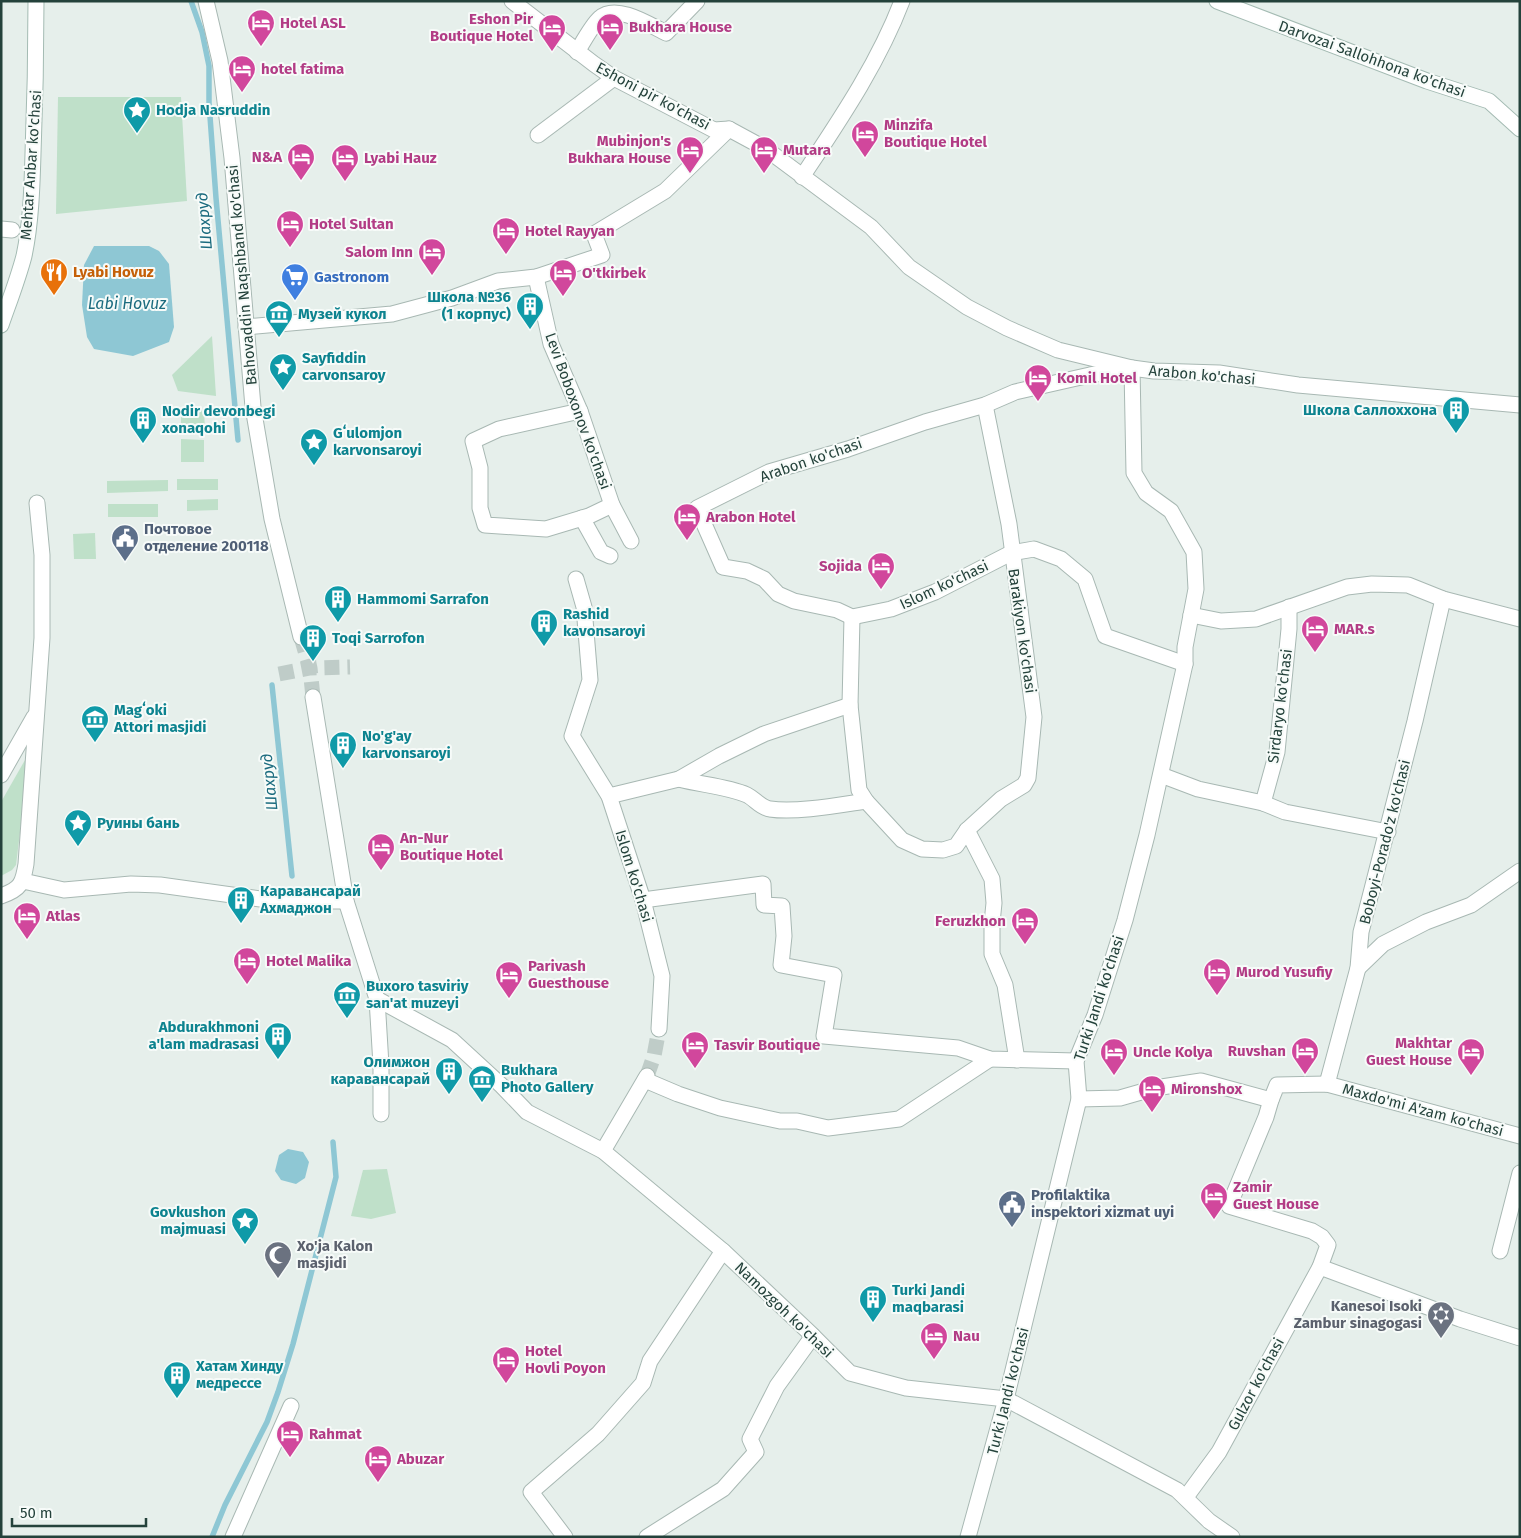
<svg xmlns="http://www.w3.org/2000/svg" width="1521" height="1538" font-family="'Fira Sans',sans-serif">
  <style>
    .green { fill: #bfe0c9 }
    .water { fill: #8ec7d4 }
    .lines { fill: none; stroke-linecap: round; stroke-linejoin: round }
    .stream { stroke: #8ec7d4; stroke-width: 5.5 }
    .street-tunnel { stroke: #bfccc8; stroke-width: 15; stroke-dasharray: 15 8; stroke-linecap: butt }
    .street-casing { stroke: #a8b8b3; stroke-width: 17 }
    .secondary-casing { stroke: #a4bbb3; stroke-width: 17 }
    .street { stroke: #fff; stroke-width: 15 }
    .secondary { stroke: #fff; stroke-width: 15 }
    .labels { text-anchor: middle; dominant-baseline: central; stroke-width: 4; stroke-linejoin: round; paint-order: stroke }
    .hotel-label { font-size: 15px; font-weight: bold; fill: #b23c85; stroke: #f7fbf9; text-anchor: start }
    .street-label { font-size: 15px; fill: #24423b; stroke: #f7fbf9 }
    .culture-label { font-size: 15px; font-weight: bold; fill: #0d838f; stroke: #f7fbf9; text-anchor: start }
    .food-label { font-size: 15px; font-weight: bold; fill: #c56008; stroke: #f7fbf9; text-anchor: start }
    .shop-label { font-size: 15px; font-weight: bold; fill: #366cbe; stroke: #f7fbf9; text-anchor: start }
    .service-label { font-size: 15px; font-weight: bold; fill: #4e5e75; stroke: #f7fbf9; text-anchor: start }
    .worship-label { font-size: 15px; font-weight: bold; fill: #5b616d; stroke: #f7fbf9; text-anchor: start }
    .water-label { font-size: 16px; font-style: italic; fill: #1c6c7f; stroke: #f7fbf9 }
  </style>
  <rect width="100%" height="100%" fill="#e6efeb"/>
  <g class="green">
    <polygon points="58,97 181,97 187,201 56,214"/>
    <polygon points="212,336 216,396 178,391 172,375"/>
    <polygon points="181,410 204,410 205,429 181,429"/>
    <polygon points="181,439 204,440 204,462 181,462"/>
    <rect x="177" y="479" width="41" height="11"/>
    <polygon points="168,480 168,491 107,493 107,481"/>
    <polygon points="218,499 218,510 187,511 187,500"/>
    <rect x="108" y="504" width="50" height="13"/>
    <polygon points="95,533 96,559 74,559 73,534"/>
    <polygon points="25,760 28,767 16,865 12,870 1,876 1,802"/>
    <polygon points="387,1169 396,1213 371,1219 351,1216 363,1170"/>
  </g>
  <g class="water">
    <polygon points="94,246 149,246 159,251 169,264 174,327 169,342 133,356 94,349 87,337 82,305 84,265"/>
    <polygon points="288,1149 303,1152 309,1162 305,1178 296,1184 281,1180 275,1171 279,1155"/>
  </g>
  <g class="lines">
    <g class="stream">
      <polyline points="191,1 202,32 209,66 209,103 216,198 238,440"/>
      <polyline points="272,685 292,876"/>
      <polyline points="212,1537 225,1505 267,1422 278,1392 293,1344 336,1177 333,1142"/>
    </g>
    <g class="street-tunnel">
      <polyline points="301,637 310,668 313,697"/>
      <polyline points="279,674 310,668 350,667"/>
      <polyline points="647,1076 654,1056 659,1029"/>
    </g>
    <g class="street-casing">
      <g id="street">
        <polyline points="206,1 220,61 232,158 253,407 272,519 301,637"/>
        <polyline points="512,1 594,64 614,78 714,130 729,129 766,149 871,227 909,267 967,307 1007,328 1058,350 1132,368 1134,473 1146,493 1171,511 1194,552 1196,589 1185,647 1185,664 1147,835 1125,920 1095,1015 1076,1061 1079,1099 1006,1399 968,1537"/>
        <path d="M577,52C583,42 592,25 600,18C616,3 650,25 666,33L697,1"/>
        <polyline points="538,135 614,78"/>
        <path d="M802,177C839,121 878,64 902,1"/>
        <polyline points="1,229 12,230"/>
        <polyline points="536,277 551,344 580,411 612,505 631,541"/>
        <polyline points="246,327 392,314 452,298 498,281 536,277 602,255 594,234 665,191 729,129"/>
        <polyline points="580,411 499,429 473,441 480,468 480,508 485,525 546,529 589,516 612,505"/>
        <polyline points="582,518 601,552 610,556"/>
        <polyline points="576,579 584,607 590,680 572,736 609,796 643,900 662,976 659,1029"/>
        <polyline points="1191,615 1221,621 1256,619 1347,587 1372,584 1408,585 1443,599 1520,619"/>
        <polyline points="852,617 850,705 859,790 866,801 902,840 922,849 943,850 956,846 967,830 1001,799 1024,785 1028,778 1034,717 1009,524 985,405"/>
        <polyline points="1185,664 1105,636 1085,579 1061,559 1034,549 1011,553 935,592 891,609 852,617 837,610 794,601 778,594 764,579 747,571 723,567 697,508 769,472 848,449 925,422 985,405 1015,392 1090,375 1132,368 1154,371 1219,373 1298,385 1520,405"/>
        <polyline points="313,697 346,901 377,999 381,1065 381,1114"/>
        <polyline points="1,775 34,717"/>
        <polyline points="1161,775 1198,789 1263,803 1285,812 1388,832"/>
        <path d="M679,779C701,785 726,786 747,795C755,799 761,808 770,809C796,813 839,805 866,801"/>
        <polyline points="609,796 679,779 719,756 764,734 850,705"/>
        <polyline points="1263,803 1277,752 1289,629 1289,607"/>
        <polyline points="967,830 992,879 994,903 992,923 992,954 1005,985 1017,1060"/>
        <polyline points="23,881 64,890 131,884 160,885 275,901 346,901"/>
        <path d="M1,896C21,889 23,883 26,864L42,638V555L37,503"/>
        <polyline points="643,900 763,884 764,905 782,906 784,936 781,965 834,975 824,1036 958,1048 990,1059 1076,1061"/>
        <polyline points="1358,968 1383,944 1426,922 1471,905 1520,871"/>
        <polyline points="377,999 452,1040 502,1086 527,1112 603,1151 723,1251 811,1334 850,1373 906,1388 1006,1399 1177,1490 1209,1521 1232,1537"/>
        <polyline points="645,1080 678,1094 720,1108 780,1121 797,1121 828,1128 899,1119 990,1059"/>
        <polyline points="1327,1084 1358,968 1361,932 1415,721 1443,599"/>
        <polyline points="1079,1099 1120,1098 1155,1088 1201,1081 1271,1100"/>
        <polyline points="603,1151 647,1076"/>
        <polyline points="1500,1251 1520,1173"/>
        <polyline points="1320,1267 1460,1319 1520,1338"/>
        <polyline points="1186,1497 1219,1452 1320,1267 1328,1245 1322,1237 1312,1231 1229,1206 1266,1117 1271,1100 1277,1085 1327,1084 1520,1136"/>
        <polyline points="233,1537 291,1406"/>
        <polyline points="565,1537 531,1492 598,1434 643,1383 650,1361 723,1251"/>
        <polyline points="647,1537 723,1489 756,1452 750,1439 777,1386 813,1336"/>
      </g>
    </g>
    <g class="secondary-casing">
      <g id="secondary">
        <polyline points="1217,1 1427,81 1489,101 1520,129"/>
        <path d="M1,325C9,302 18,279 24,256C31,223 32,187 33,154C35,103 36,52 36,1"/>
      </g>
    </g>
    <use href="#street" class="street"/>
    <use href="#secondary" class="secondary"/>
  </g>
  <defs>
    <g id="hotel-pin" transform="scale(1.4375)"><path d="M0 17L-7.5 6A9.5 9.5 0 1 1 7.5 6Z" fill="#d1479c" stroke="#f7fbf9"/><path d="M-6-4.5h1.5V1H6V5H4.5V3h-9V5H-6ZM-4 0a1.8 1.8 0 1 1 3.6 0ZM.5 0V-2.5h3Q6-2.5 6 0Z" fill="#fff"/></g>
    <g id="sight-pin" transform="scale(1.4375)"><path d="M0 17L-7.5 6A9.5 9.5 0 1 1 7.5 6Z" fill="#0f9aa8" stroke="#f7fbf9"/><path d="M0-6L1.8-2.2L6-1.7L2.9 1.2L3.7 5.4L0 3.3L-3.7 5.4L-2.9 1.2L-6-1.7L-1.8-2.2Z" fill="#fff"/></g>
    <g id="restaurant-pin" transform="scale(1.4375)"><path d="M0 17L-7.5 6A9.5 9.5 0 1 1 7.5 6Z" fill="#e8710a" stroke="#f7fbf9"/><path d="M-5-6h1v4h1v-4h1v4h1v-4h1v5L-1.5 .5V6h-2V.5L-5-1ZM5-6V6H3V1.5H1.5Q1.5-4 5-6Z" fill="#fff"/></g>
    <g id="supermarket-pin" transform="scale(1.4375)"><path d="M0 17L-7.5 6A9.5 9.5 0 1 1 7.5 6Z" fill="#3f7fe0" stroke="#f7fbf9"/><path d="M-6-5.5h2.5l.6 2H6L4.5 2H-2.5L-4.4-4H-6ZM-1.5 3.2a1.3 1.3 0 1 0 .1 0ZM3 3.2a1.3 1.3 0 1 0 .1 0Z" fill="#fff"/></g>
    <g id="building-pin" transform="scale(1.4375)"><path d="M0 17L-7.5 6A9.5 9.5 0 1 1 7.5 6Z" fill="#0f9aa8" stroke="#f7fbf9"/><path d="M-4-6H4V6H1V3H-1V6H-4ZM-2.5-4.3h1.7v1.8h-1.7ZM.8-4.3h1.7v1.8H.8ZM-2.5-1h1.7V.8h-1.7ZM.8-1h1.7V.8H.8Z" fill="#fff"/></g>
    <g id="museum-pin" transform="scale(1.4375)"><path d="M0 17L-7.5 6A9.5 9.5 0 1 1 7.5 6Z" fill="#0f9aa8" stroke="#f7fbf9"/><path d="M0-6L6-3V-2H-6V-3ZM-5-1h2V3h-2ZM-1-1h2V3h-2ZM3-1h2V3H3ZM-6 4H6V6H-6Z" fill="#fff"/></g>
    <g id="civic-pin" transform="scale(1.4375)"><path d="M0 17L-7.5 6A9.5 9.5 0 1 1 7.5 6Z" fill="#5c6f8a" stroke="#f7fbf9"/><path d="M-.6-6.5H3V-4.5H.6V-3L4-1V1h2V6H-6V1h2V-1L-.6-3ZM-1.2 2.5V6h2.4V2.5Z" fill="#fff"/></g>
    <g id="mosque-pin" transform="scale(1.4375)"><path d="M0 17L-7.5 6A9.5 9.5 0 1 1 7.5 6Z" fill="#6b7280" stroke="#f7fbf9"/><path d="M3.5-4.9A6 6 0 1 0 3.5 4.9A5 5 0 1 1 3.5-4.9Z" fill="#fff"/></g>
    <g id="synagogue-pin" transform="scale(1.4375)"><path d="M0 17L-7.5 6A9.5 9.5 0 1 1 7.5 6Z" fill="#6b7280" stroke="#f7fbf9"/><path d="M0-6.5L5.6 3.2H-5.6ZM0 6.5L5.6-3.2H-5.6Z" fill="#fff"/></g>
  </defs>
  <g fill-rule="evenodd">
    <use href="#hotel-pin" x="261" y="23"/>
    <use href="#hotel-pin" x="610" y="27"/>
    <use href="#hotel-pin" x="552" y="28"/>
    <use href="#hotel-pin" x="242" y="69"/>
    <use href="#sight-pin" x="137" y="110"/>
    <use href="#hotel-pin" x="865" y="134"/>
    <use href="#hotel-pin" x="690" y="150"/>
    <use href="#hotel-pin" x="764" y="150"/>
    <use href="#hotel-pin" x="301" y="157"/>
    <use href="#hotel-pin" x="345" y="158"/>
    <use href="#hotel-pin" x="290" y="224"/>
    <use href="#hotel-pin" x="506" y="231"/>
    <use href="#hotel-pin" x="432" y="252"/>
    <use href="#restaurant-pin" x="54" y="272"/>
    <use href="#hotel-pin" x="563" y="273"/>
    <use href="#supermarket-pin" x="295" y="277"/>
    <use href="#building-pin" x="530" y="306"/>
    <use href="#museum-pin" x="279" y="314"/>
    <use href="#sight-pin" x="283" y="367"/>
    <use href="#hotel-pin" x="1038" y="378"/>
    <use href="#building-pin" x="1456" y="410"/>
    <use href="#building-pin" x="143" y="420"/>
    <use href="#sight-pin" x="314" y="442"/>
    <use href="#hotel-pin" x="687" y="517"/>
    <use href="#civic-pin" x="125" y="538"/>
    <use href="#hotel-pin" x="881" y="566"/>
    <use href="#building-pin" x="338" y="599"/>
    <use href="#building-pin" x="544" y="623"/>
    <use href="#hotel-pin" x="1315" y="629"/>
    <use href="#building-pin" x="313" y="638"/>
    <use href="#museum-pin" x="95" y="719"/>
    <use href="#building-pin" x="343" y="745"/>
    <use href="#sight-pin" x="78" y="823"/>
    <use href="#hotel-pin" x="381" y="847"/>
    <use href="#building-pin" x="241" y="900"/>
    <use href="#hotel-pin" x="27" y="916"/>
    <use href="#hotel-pin" x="1025" y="921"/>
    <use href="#hotel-pin" x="247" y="961"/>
    <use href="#hotel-pin" x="1217" y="972"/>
    <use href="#hotel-pin" x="509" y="975"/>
    <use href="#museum-pin" x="347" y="995"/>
    <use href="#building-pin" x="278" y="1036"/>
    <use href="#hotel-pin" x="695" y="1045"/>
    <use href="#hotel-pin" x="1305" y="1051"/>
    <use href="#hotel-pin" x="1114" y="1052"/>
    <use href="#hotel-pin" x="1471" y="1052"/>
    <use href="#building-pin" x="449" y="1071"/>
    <use href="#museum-pin" x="482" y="1079"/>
    <use href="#hotel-pin" x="1152" y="1089"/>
    <use href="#hotel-pin" x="1214" y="1196"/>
    <use href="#civic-pin" x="1012" y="1204"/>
    <use href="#sight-pin" x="245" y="1221"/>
    <use href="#mosque-pin" x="278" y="1255"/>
    <use href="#building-pin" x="873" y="1299"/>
    <use href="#synagogue-pin" x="1441" y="1315"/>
    <use href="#hotel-pin" x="934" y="1336"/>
    <use href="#hotel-pin" x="506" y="1360"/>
    <use href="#building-pin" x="177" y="1375"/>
    <use href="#hotel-pin" x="290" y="1434"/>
    <use href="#hotel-pin" x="378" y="1459"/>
  </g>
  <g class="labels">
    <g class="hotel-label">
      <text x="533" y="19" text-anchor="end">Eshon Pir<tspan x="533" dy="17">Boutique Hotel</tspan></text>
      <text x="280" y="23">Hotel ASL</text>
      <text x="629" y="27">Bukhara House</text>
      <text x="261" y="69">hotel fatima</text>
      <text x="884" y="125">Minzifa<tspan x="884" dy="17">Boutique Hotel</tspan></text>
      <text x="671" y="141" text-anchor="end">Mubinjon's<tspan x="671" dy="17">Bukhara House</tspan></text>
      <text x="783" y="150">Mutara</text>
      <text x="282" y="157" text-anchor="end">N&amp;A</text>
      <text x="364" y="158">Lyabi Hauz</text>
      <text x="309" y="224">Hotel Sultan</text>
      <text x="525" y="231">Hotel Rayyan</text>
      <text x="413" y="252" text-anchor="end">Salom Inn</text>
      <text x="582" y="273">O'tkirbek</text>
      <text x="1057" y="378">Komil Hotel</text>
      <text x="706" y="517">Arabon Hotel</text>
      <text x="862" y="566" text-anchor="end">Sojida</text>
      <text x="1334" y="629">MAR.s</text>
      <text x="400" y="838">An-Nur<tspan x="400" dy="17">Boutique Hotel</tspan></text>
      <text x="46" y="916">Atlas</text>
      <text x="1006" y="921" text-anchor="end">Feruzkhon</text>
      <text x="266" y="961">Hotel Malika</text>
      <text x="528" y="966">Parivash<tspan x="528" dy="17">Guesthouse</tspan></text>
      <text x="1236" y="972">Murod Yusufiy</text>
      <text x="1452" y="1043" text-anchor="end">Makhtar<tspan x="1452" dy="17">Guest House</tspan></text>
      <text x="714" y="1045">Tasvir Boutique</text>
      <text x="1286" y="1051" text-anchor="end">Ruvshan</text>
      <text x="1133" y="1052">Uncle Kolya</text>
      <text x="1171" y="1089">Mironshox</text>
      <text x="1233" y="1187">Zamir<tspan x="1233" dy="17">Guest House</tspan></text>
      <text x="953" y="1336">Nau</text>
      <text x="525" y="1351">Hotel<tspan x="525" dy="17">Hovli Poyon</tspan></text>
      <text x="309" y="1434">Rahmat</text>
      <text x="397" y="1459">Abuzar</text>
    </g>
    <g class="street-label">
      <text transform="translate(1372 59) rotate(20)">Darvozai Sallohhona ko'chasi</text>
      <text transform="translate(653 96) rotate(28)">Eshoni pir ko'chasi</text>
      <text transform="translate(31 165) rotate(-86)">Mehtar Anbar ko'chasi</text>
      <text transform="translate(242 275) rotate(-95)">Bahovaddin Naqshband ko'chasi</text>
      <text transform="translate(1202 375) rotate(5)">Arabon ko'chasi</text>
      <text transform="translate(578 411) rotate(70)">Levi Boboxonov ko'chasi</text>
      <text transform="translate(811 460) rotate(-19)">Arabon ko'chasi</text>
      <text transform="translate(944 585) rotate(-25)">Islom ko'chasi</text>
      <text transform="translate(1022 631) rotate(82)">Barakiyon ko'chasi</text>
      <text transform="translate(1280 706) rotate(-83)">Sirdaryo ko'chasi</text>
      <text transform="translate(1385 842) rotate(-76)">Boboyi-Porado'z ko'chasi</text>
      <text transform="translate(634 876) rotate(73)">Islom ko'chasi</text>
      <text transform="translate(1099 998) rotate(-72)">Turki Jandi ko'chasi</text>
      <text transform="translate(1423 1110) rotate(15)">Maxdo'mi A'zam ko'chasi</text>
      <text transform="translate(784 1310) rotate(44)">Namozgoh ko'chasi</text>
      <text transform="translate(1256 1384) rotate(-62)">Gulzor ko'chasi</text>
      <text transform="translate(1008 1391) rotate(-76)">Turki Jandi ko'chasi</text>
    </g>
    <g class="culture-label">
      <text x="156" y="110">Hodja Nasruddin</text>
      <text x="511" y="297" text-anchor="end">Школа №36<tspan x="511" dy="17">(1 корпус)</tspan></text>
      <text x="298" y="314">Музей кукол</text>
      <text x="302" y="358">Sayfiddin<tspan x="302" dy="17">carvonsaroy</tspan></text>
      <text x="1437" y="410" text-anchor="end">Школа Саллоххона</text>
      <text x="162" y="411">Nodir devonbegi<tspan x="162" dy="17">xonaqohi</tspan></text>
      <text x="333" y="433">Gʻulomjon<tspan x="333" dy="17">karvonsaroyi</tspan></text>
      <text x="357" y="599">Hammomi Sarrafon</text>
      <text x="563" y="614">Rashid<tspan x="563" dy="17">kavonsaroyi</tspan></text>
      <text x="332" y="638">Toqi Sarrofon</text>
      <text x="114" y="710">Magʻoki<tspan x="114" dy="17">Attori masjidi</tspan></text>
      <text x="362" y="736">No'g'ay<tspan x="362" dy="17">karvonsaroyi</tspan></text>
      <text x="97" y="823">Руины бань</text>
      <text x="260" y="891">Каравансарай<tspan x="260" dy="17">Ахмаджон</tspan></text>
      <text x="366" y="986">Buxoro tasviriy<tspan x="366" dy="17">san'at muzeyi</tspan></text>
      <text x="259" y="1027" text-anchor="end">Abdurakhmoni<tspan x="259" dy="17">a'lam madrasasi</tspan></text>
      <text x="430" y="1062" text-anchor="end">Олимжон<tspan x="430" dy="17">каравансарай</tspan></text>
      <text x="501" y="1070">Bukhara<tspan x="501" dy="17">Photo Gallery</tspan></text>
      <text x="226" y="1212" text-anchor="end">Govkushon<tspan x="226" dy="17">majmuasi</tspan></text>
      <text x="892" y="1290">Turki Jandi<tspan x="892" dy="17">maqbarasi</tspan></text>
      <text x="196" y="1366">Хатам Хинду<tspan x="196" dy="17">медрессе</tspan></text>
    </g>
    <g class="food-label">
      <text x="73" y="272">Lyabi Hovuz</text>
    </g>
    <g class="shop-label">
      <text x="314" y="277">Gastronom</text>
    </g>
    <g class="service-label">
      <text x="144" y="529">Почтовое<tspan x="144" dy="17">отделение 200118</tspan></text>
      <text x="1031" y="1195">Profilaktika<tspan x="1031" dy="17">inspektori xizmat uyi</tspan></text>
    </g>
    <g class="worship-label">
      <text x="297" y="1246">Xo'ja Kalon<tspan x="297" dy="17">masjidi</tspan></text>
      <text x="1422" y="1306" text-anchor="end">Kanesoi Isoki<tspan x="1422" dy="17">Zambur sinagogasi</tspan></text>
    </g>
    <g class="water-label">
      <text transform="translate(204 221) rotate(-95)">Шахруд</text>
      <text x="127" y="303">Labi Hovuz</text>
      <text transform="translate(269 782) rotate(-96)">Шахруд</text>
    </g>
  </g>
  <rect width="1521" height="1538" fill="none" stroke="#24423b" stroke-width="5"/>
  <path d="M12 1518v8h134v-8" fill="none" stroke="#24423b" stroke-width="2.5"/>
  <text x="20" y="1518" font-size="15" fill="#24423b" stroke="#f7fbf9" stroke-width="4" paint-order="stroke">50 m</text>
</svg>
